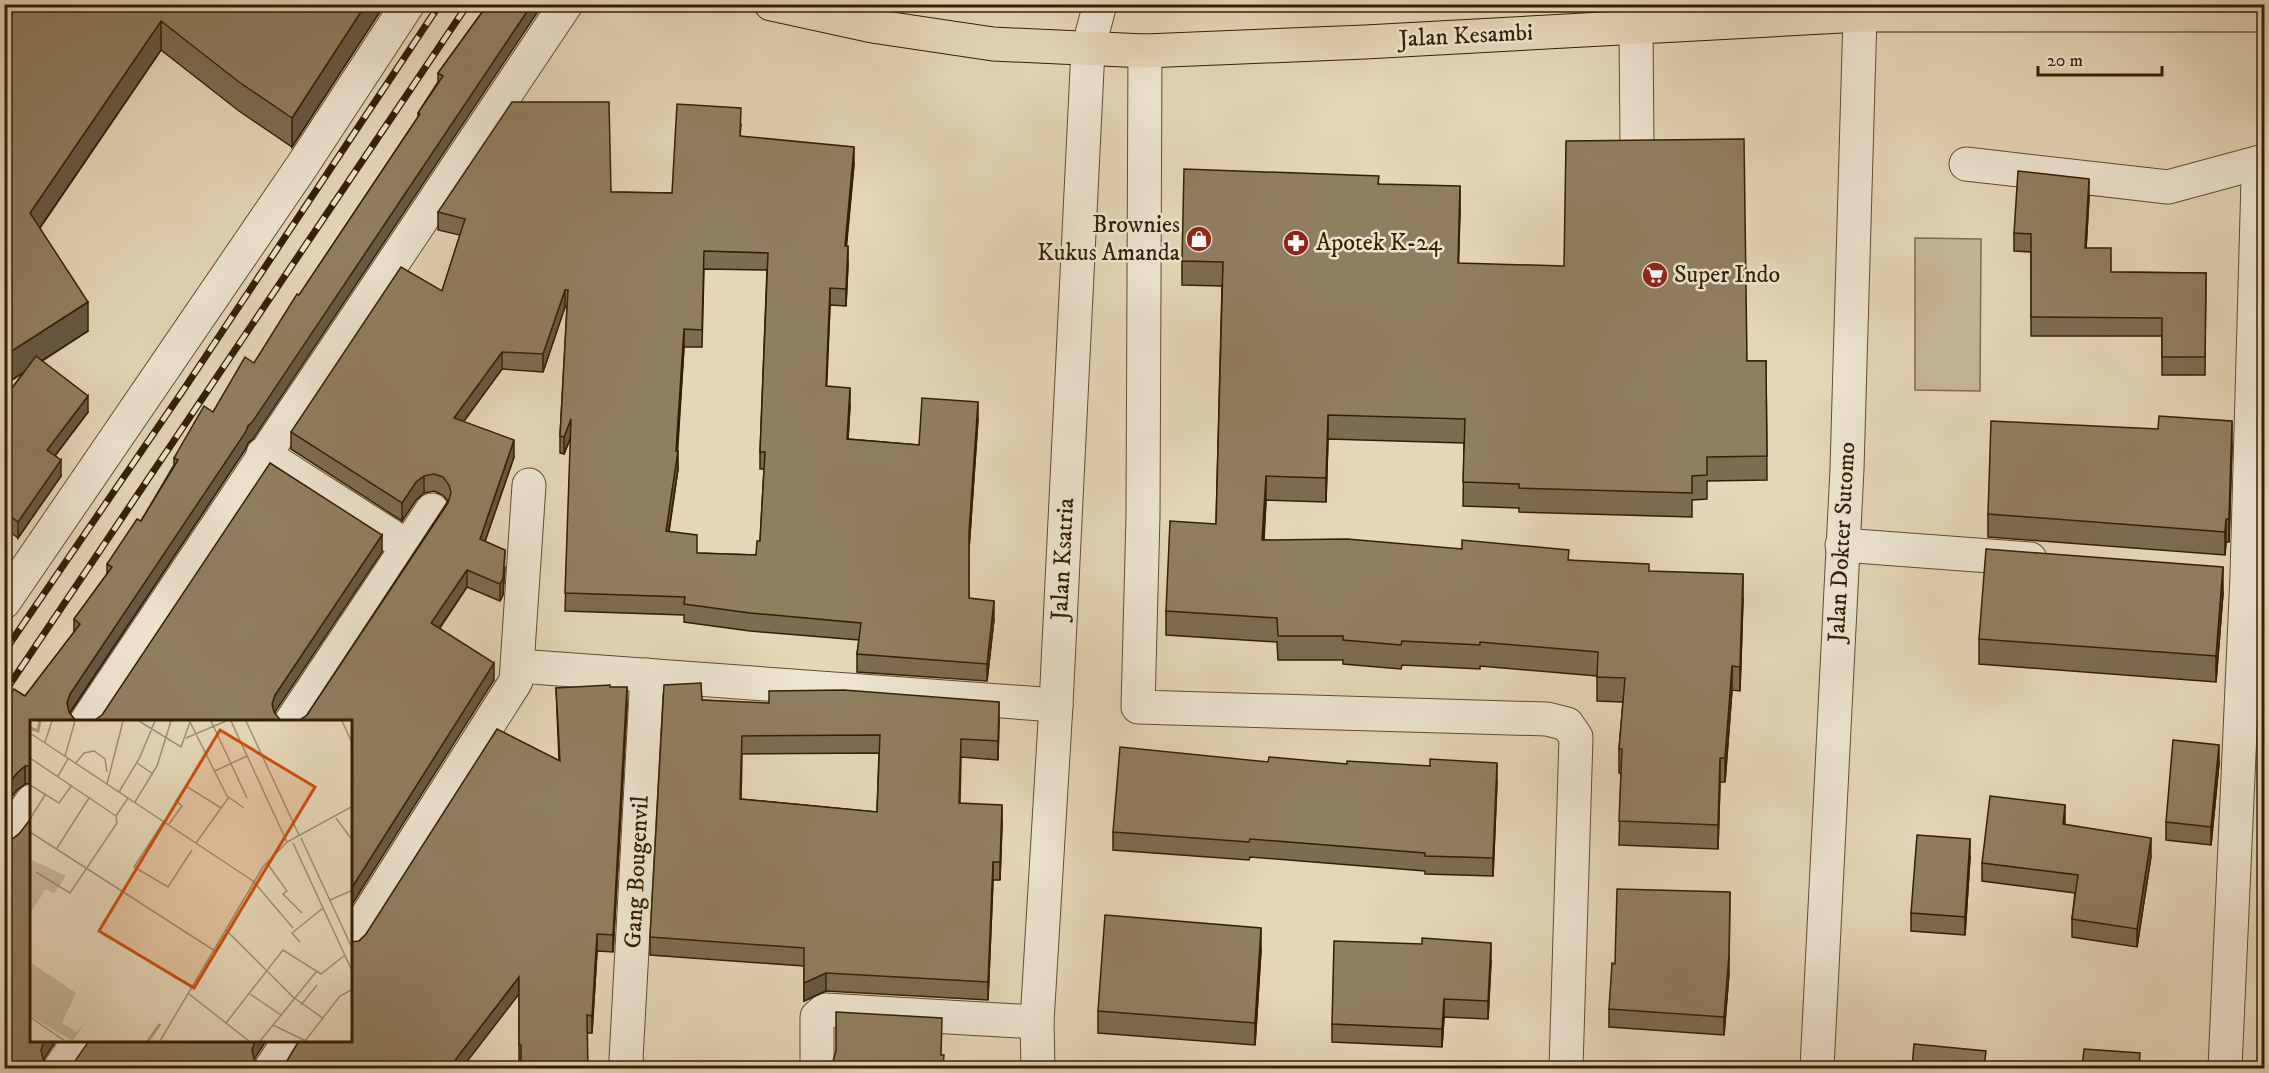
<svg xmlns="http://www.w3.org/2000/svg" width="2269" height="1073" font-family="'IM FELL DW Pica',serif">
  <style>
    .green { fill: #c6b799; stroke: #7e6b4e; stroke-width: 1.5 }
    .lines { fill: none; stroke-linecap: round; stroke-linejoin: round }
    .minor-casing { stroke: #614d30; stroke-width: 35 }
    .major-casing { stroke: #351f03; stroke-width: 35 }
    .minor { stroke: #ede4d1; stroke-width: 33 }
    .major { stroke: #e4d6b8; stroke-width: 33 }
    .rail-casing { stroke: #351f03; stroke-width: 7 }
    .rail { stroke: #ede4d1; stroke-width: 4.5; stroke-dasharray: 14; stroke-linecap: butt }
    .wall { fill: #7c6c53; stroke: #351f03; stroke-width: 1.5; fill-rule: evenodd }
    .shaded-wall { fill: #655844; stroke: #351f03; stroke-width: 1.5 }
    .building { fill: #907e61; stroke: #351f03; stroke-width: 1.5; fill-rule: evenodd }
    .labels { text-anchor: middle; dominant-baseline: central; stroke-width: 5; stroke-linejoin: round; paint-order: stroke }
    .street-label { font-size: 24px; fill: #351f03; stroke: #ede4d1 }
    .poi-label { font-size: 24px; fill: #351f03; stroke: #ede4d1; text-anchor: start }
    .inset-river { fill: none; stroke: #a8987a; stroke-width: 3 }
    .inset-road { fill: none; stroke: #9e8d70; stroke-width: 1.5 }
    .view { fill: #cd500b; fill-opacity: 0.15; stroke: #cd500b; stroke-width: 3 }
    .inset-edge { fill: none; stroke: #351f03; stroke-width: 3 }
  </style>
  <rect width="100%" height="100%" fill="#e4d6b8"/>
  <filter id="stains"><feTurbulence type="fractalNoise" baseFrequency=".00333" numOctaves="4"/><feColorMatrix values="0 0 0 0 .2 0 0 0 0 .09 0 0 0 0 .02 0 0 0 .5 -.17"/></filter>
  <radialGradient id="worn" r=".72"><stop offset=".6" stop-color="#630" stop-opacity="0"/><stop offset="1" stop-color="#630" stop-opacity=".3"/></radialGradient>
  <polygon class="green" points="1915,238 1981,239 1980,391 1915,390"/>
  <g class="lines">
    <g class="minor-casing">
      <g id="minor">
        <polyline points="1636,27 1637,146"/>
        <polyline points="1145,51 1143,516 1138,707 1547,719 1567,724 1576,737 1566,1068"/>
        <polyline points="1966,164 2168,187 2264,161"/>
        <polyline points="263,454 407,546"/>
        <polyline points="1842,545 2030,559"/>
        <polyline points="4,602 302,166 408,4"/>
        <polyline points="518,666 1056,705"/>
        <polyline points="86,722 566,4"/>
        <polyline points="291,722 432,510"/>
        <polyline points="4,840 32,801"/>
        <polyline points="351,941 516,681 529,485"/>
        <polyline points="60,1068 78,1042"/>
        <polyline points="271,1068 288,1042"/>
        <polyline points="628,1068 626,1059 647,675"/>
        <polyline points="817,1068 817,1017 825,1010 1037,1022"/>
        <polyline points="1038,1068 1037,1022 1056,705 1088,49 1100,4"/>
        <polyline points="1817,1068 1847,469 1860,15"/>
        <polyline points="2225,1068 2247,575 2258,179 2264,167"/>
      </g>
    </g>
    <g class="major-casing">
      <polyline id="major" points="771,4 872,26 993,44 1145,51 1365,42 1860,15 2264,15"/>
    </g>
    <use href="#minor" class="minor"/>
    <use href="#major" class="major"/>
    <g class="rail-casing">
      <g id="rail">
        <polyline points="4,652 182,392 440,4"/>
        <polyline points="4,693 468,4"/>
      </g>
    </g>
    <use href="#rail" class="rail"/>
  </g>
  <g class="wall">
    <polygon points="4,4 385,4 292,147 239,111 161,50 40,228 88,331 42,361 88,412 55,456 61,476 18,538 6,529 4,531 4,399 23,373 4,385"/>
    <polygon points="488,4 253,439 248,443 245,450 70,713 32,722 32,783 25,784 17,790 25,696 74,633 74,619 107,574 107,564 141,521 174,465 174,458 254,363 418,117 418,113 438,82 438,73"/>
    <path d="M741,125L740,136L854,164L846,246L848,264L846,306L830,305L826,386L850,405L848,439L919,445L978,419L969,548V598L994,619L987,681L857,672V654L859,640L750,631L684,622V615L565,611L571,437L564,454L560,453V436L567,307H565L543,372L502,369L463,422L514,457L485,541L505,567L503,595L500,601L467,587L440,628L494,680L299,722L307,715L448,501L443,495L434,491L424,493L416,500L402,521L291,449V432L442,291L460,235L438,230V212L611,192L672,193ZM704,269L767,270L760,452V469H764L760,541L756,555L697,553L669,532L678,469L677,451L684,347H702Z"/>
    <polygon points="1379,184 1460,210 1458,263 1747,361 1766,361 1767,480 1707,481 1707,499 1692,500 1692,517 1519,512 1519,508 1463,506 1464,443 1328,439 1326,502 1266,500 1264,540 1569,560 1649,571 1743,598 1740,691 1732,690 1725,782 1720,782 1718,849 1619,845 1621,773 1619,773 1619,749 1623,702 1597,701 1597,676 1480,666 1480,669 1402,665 1401,669 1343,664 1343,660 1278,660 1277,642 1166,635 1166,611 1216,524 1222,286 1182,285 1182,261"/>
    <polygon points="2089,197 2086,248 2111,272 2206,273 2205,375 2162,375 2162,336 2031,336 2031,252 2014,251 2014,233"/>
    <polygon points="2158,429 2232,444 2229,542 2226,542 2225,555 1988,537 1988,514"/>
    <polygon points="2223,593 2216,682 1979,664 1979,639"/>
    <polygon points="610,687 627,704 613,952 597,951 592,1033 587,1033 521,1062 519,1062 519,994 280,1067 287,1061 359,941 559,760 556,688"/>
    <path d="M702,700L999,720L998,760L961,757L960,803L1002,823L1000,880H993L988,1000L826,991L804,1001V966L650,955V937ZM879,753L877,812L741,799L742,754Z"/>
    <polygon points="2219,763 2211,845 2166,840 2166,822"/>
    <polygon points="1497,781 1493,876 1425,874 1425,871 1250,857 1249,860 1113,850 1113,832"/>
    <polygon points="2065,825 2151,856 2137,947 2072,937 2072,919 2075,893 1982,881 1982,863"/>
    <polygon points="19,834 45,1057 44,1060 50,1066 56,1068 4,1068 4,841 11,840"/>
    <polygon points="1970,857 1965,935 1911,931 1911,913"/>
    <polygon points="1261,950 1255,1045 1098,1033 1098,1011"/>
    <polygon points="1491,961 1488,1019 1444,1017 1442,1047 1332,1042 1332,1024"/>
    <polygon points="1729,973 1724,1035 1609,1027 1609,1009"/>
  </g>
  <g class="shaded-wall">
    <polygon points="366,4 385,4 292,147 292,118"/>
    <polygon points="532,4 543,4 253,439 248,443 245,450 70,712 67,720 67,703 70,694 248,426"/>
    <polygon points="161,21 161,50 30,242 30,213"/>
    <polygon points="854,147 854,164 845,263 845,246"/>
    <polygon points="2089,179 2089,197 2085,266 2085,248"/>
    <polygon points="1460,186 1460,210 1458,287 1458,263"/>
    <polygon points="848,246 848,264 846,306 846,289"/>
    <polygon points="830,288 830,305 826,404 826,386"/>
    <polygon points="565,290 565,307 543,372 543,354"/>
    <polygon points="88,302 88,331 4,385 4,356"/>
    <polygon points="684,329 684,347 677,461 678,451 678,469 666,549 666,531 676,451"/>
    <polygon points="502,352 502,369 454,435 454,418"/>
    <polygon points="850,388 850,405 847,457 847,439"/>
    <polygon points="88,396 88,412 47,466 47,450"/>
    <polygon points="978,402 978,419 969,549 969,532"/>
    <polygon points="1328,415 1328,439 1326,502 1326,478"/>
    <polygon points="571,419 571,436 564,454 564,437"/>
    <polygon points="2232,421 2232,444 2229,542 2229,519"/>
    <polygon points="514,440 514,457 480,556 480,539"/>
    <polygon points="61,460 61,476 18,538 18,522"/>
    <polygon points="424,476 424,493 416,500 402,521 402,503 416,482"/>
    <polygon points="1266,476 1266,500 1262,564 1262,540"/>
    <polygon points="6,513 6,529 4,531 4,515"/>
    <polygon points="2226,519 2226,542 2225,555 2225,532"/>
    <polygon points="382,535 382,552 275,712 272,721 272,704 275,695"/>
    <polygon points="505,550 503,595 500,601 500,584"/>
    <polygon points="2223,567 2223,593 2216,682 2216,656"/>
    <polygon points="467,570 467,587 431,640 431,623"/>
    <polygon points="1743,574 1743,598 1740,691 1740,667"/>
    <polygon points="994,601 994,619 987,681 987,664"/>
    <polygon points="494,663 494,680 351,906 351,889"/>
    <polygon points="1732,666 1732,690 1725,782 1725,758"/>
    <polygon points="627,687 627,704 613,952 613,935"/>
    <polygon points="999,702 999,720 998,760 998,741"/>
    <polygon points="2219,745 2219,763 2211,845 2211,827"/>
    <polygon points="1720,758 1720,782 1718,849 1718,825"/>
    <polygon points="1497,763 1497,781 1493,876 1493,858"/>
    <polygon points="25,766 25,784 17,790 4,807 4,790 17,773"/>
    <polygon points="1002,805 1002,823 1000,880 1000,862"/>
    <polygon points="2065,805 2065,823 2063,842 2063,824"/>
    <polygon points="2151,838 2151,856 2137,947 2137,929"/>
    <polygon points="1970,839 1970,857 1965,935 1965,917"/>
    <polygon points="993,862 993,880 988,1000 988,982"/>
    <polygon points="1730,892 1729,973 1724,1035 1724,1017"/>
    <polygon points="1261,928 1261,950 1255,1045 1255,1023"/>
    <polygon points="597,934 597,951 592,1033 592,1016"/>
    <polygon points="1491,943 1491,961 1488,1019 1488,1001"/>
    <polygon points="826,973 826,991 804,1001 804,983"/>
    <polygon points="519,977 519,994 462,1068 449,1068"/>
    <polygon points="1444,999 1444,1017 1442,1047 1442,1029"/>
    <polygon points="44,1041 56,1041 45,1057 41,1067 41,1050"/>
    <polygon points="255,1041 266,1041 255,1058 252,1068 252,1050"/>
  </g>
  <g class="building">
    <polygon points="4,4 366,4 292,118 239,82 161,21 30,213 88,302 4,356 4,236 11,232 4,228"/>
    <polygon points="488,4 532,4 253,421 248,426 245,433 70,694 67,703 69,712 76,721 80,722 32,722 32,766 25,766 17,773 4,790 4,704 14,689 25,696 80,624 74,619 112,567 107,564 137,519 141,521 178,460 174,458 204,406 213,412 245,357 254,363 297,294 299,295 420,114 418,113 443,76 438,73"/>
    <path d="M512,102H609L611,192L672,193L677,104L741,108L740,136L854,147L845,246H848L846,289L830,288L826,386L850,388L847,439L919,445L922,398L978,402L969,532V598L994,601L987,664L857,654L861,623L750,613L684,604L685,597L565,593L571,419L564,437L560,436L568,290H565L543,354L502,352L454,418L514,440L480,539L505,550L503,578L500,584L467,570L431,623L494,663L351,889V722H297L307,715L448,503L451,493L449,485L443,477L434,474L424,476L416,482L402,503L291,432L401,267L442,291L465,219L438,212ZM704,251L768,253L760,452H765L760,541H757L756,555L697,553V535L666,531L678,451H676L684,329L702,330Z"/>
    <polygon points="1744,139 1747,361 1766,361 1767,456 1707,457 1707,475 1692,476 1692,493 1519,488 1519,484 1463,482 1465,419 1328,415 1326,478 1266,476 1262,540 1347,539 1462,549 1462,540 1569,550 1568,560 1649,564 1649,571 1743,574 1740,667 1732,666 1725,758 1720,758 1718,825 1619,821 1622,749 1619,749 1625,678 1597,677 1598,652 1480,642 1480,645 1402,641 1401,645 1343,640 1343,636 1278,636 1277,618 1166,611 1170,521 1216,524 1223,262 1182,261 1184,169 1379,176 1378,184 1460,186 1458,263 1564,266 1566,141"/>
    <polygon points="2018,171 2089,179 2085,248 2111,248 2111,272 2206,273 2205,357 2162,357 2162,318 2031,317 2031,234 2014,233"/>
    <polygon points="36,356 88,396 47,450 61,460 18,522 6,513 4,515 4,399"/>
    <polygon points="2159,416 2232,421 2229,519 2226,519 2225,532 1988,514 1991,421 2158,429"/>
    <polygon points="270,463 382,535 275,695 272,704 274,712 281,721 286,722 92,722 102,715"/>
    <polygon points="1986,549 2223,567 2216,656 1979,639"/>
    <path d="M701,683L702,700L769,703V691L844,690L999,702L998,741L961,739L959,803L1002,805L1000,862H993L988,982L826,973L804,983V948L650,937L664,685ZM880,735L877,812L740,799L742,736Z"/>
    <polygon points="610,685 610,687 627,687 613,935 597,934 592,1016 587,1015 588,1068 521,1068 521,1045 519,1045 519,977 449,1068 274,1068 280,1067 287,1061 299,1041 351,1041 351,942 359,941 366,934 497,729 560,761 556,688"/>
    <polygon points="2173,740 2219,745 2211,827 2166,822"/>
    <polygon points="1120,747 1268,762 1269,757 1347,764 1347,761 1430,766 1430,759 1497,763 1493,858 1425,856 1425,853 1250,839 1249,842 1113,832"/>
    <polygon points="1990,796 2065,805 2063,824 2151,838 2137,929 2072,919 2078,875 1982,863"/>
    <polygon points="32,817 32,1041 44,1041 41,1050 43,1059 50,1066 56,1068 21,1068 4,1057 4,916 11,904 4,900 4,841 11,840 19,834"/>
    <polygon points="1917,835 1970,839 1965,917 1911,913"/>
    <polygon points="1617,889 1730,892 1729,955 1724,1017 1609,1009 1612,963 1615,964"/>
    <polygon points="1105,915 1261,928 1255,1023 1098,1011"/>
    <polygon points="1422,938 1491,943 1488,1001 1444,999 1442,1029 1332,1024 1334,941 1422,944"/>
    <polygon points="836,1012 942,1018 941,1055 944,1055 943,1068 824,1068 833,1061 836,1051"/>
    <polygon points="89,1041 255,1041 252,1050 254,1059 260,1066 268,1068 63,1068 67,1068 75,1061"/>
    <polygon points="1914,1044 1986,1051 1984,1068 1912,1068"/>
    <polygon points="2084,1049 2140,1053 2139,1068 2082,1068"/>
  </g>
  <defs>
    <g id="shop-disc" transform="scale(1.35)"><circle r="9.5" fill="#8f2418" stroke="#ede4d1"/><path d="M-5-2.5h2.3a2.7 3.5 0 0 1 5.4 0H5L5.5 6h-11ZM-1.5-2.5h3a1.5 2.3 0 0 0-3 0Z" fill="#fff"/></g>
    <g id="pharmacy-disc" transform="scale(1.35)"><circle r="9.5" fill="#8f2418" stroke="#ede4d1"/><path d="M-2-6h4v4h4v4h-4v4h-4v-4h-4v-4h4Z" fill="#fff"/></g>
    <g id="supermarket-disc" transform="scale(1.35)"><circle r="9.5" fill="#8f2418" stroke="#ede4d1"/><path d="M-6-5.5h2.5l.6 2H6L4.5 2H-2.5L-4.4-4H-6ZM-1.5 3.2a1.3 1.3 0 1 0 .1 0ZM3 3.2a1.3 1.3 0 1 0 .1 0Z" fill="#fff"/></g>
  </defs>
  <g fill-rule="evenodd">
    <use href="#shop-disc" x="1199" y="239"/>
    <use href="#pharmacy-disc" x="1296" y="243"/>
    <use href="#supermarket-disc" x="1655" y="275"/>
  </g>
  <g class="labels">
    <g class="street-label">
      <text transform="translate(1466 36) rotate(-3)">Jalan Kesambi</text>
      <text transform="translate(1842 542) rotate(-87)">Jalan Dokter Sutomo</text>
      <text transform="translate(1063 559) rotate(-87)">Jalan Ksatria</text>
      <text transform="translate(637 872) rotate(-87)">Gang Bougenvil</text>
    </g>
    <g class="poi-label">
      <text x="1180" y="225" text-anchor="end">Brownies<tspan x="1180" dy="28">Kukus Amanda</tspan></text>
      <text x="1316" y="243">Apotek K-24</text>
      <text x="1674" y="275">Super Indo</text>
    </g>
  </g>
  <g transform="translate(30 720)">
    <rect width="322" height="322" fill="#e4d6b8"/>
    <path d="M0,139L36,156L24,174L16,169L0,193ZM0,242L46,273L32,303L47,312L56,301L43,321L0,296Z" fill="#c6b799"/>
    <path class="inset-river" d="M0,8L8,11L10,1M118,321L130,304"/>
    <path class="inset-road" d="M109,1L151,27L160,2M181,1L217,78M201,1L257,122M216,1L269,115M312,1L323,25M160,2L197,76L214,88M0,13L223,161L263,208M156,18L196,1M15,22L22,1M35,36L45,1M0,38L86,96M107,43L123,54M45,44L54,33L64,31L75,39L77,52M185,51L217,36M28,56L38,39M77,64L93,1M0,65L29,83L42,65M89,72L110,37L125,1M105,82L127,46L141,1M306,98L323,121M0,99L15,75M134,101L104,147L138,167L162,130M139,104L152,86L146,81L156,66L191,88M0,112L185,231M271,118L323,230M166,123L199,77M263,123L323,253M27,128L59,78M237,143L257,171L253,174L272,193M6,152L40,173L87,103L86,96L98,78M300,180L323,170M196,210L263,277L294,299M270,222L262,213L293,188M159,274L219,321M220,274L251,295M271,285L287,265M0,297L35,321M196,303L253,230L291,254L315,235M243,305L276,321M130,321L233,147L257,122L323,86M230,321L286,252M275,321L310,276L323,269"/>
    <path class="view" d="M190,10L285,67L164,268L69,211Z"/>
    <rect width="322" height="322" class="inset-edge"/>
  </g>
  <rect width="2269" height="1073" fill="none" stroke="#e4d6b8" stroke-width="24"/>
  <rect x="6" y="6" width="2257" height="1061" fill="none" stroke="#351f03" stroke-width="3"/>
  <rect x="12" y="12" width="2245" height="1049" fill="none" stroke="#351f03" stroke-width="1.5"/>
  <path d="M2038 66v9h124v-9" fill="none" stroke="#351f03" stroke-width="3"/>
  <text x="2047" y="66" font-size="18" fill="#351f03" stroke="#ede4d1" stroke-width="4.5" paint-order="stroke">20 m</text>
  <rect width="100%" height="100%" filter="url(#stains)"/>
  <rect width="100%" height="100%" fill="url(#worn)"/>
</svg>
